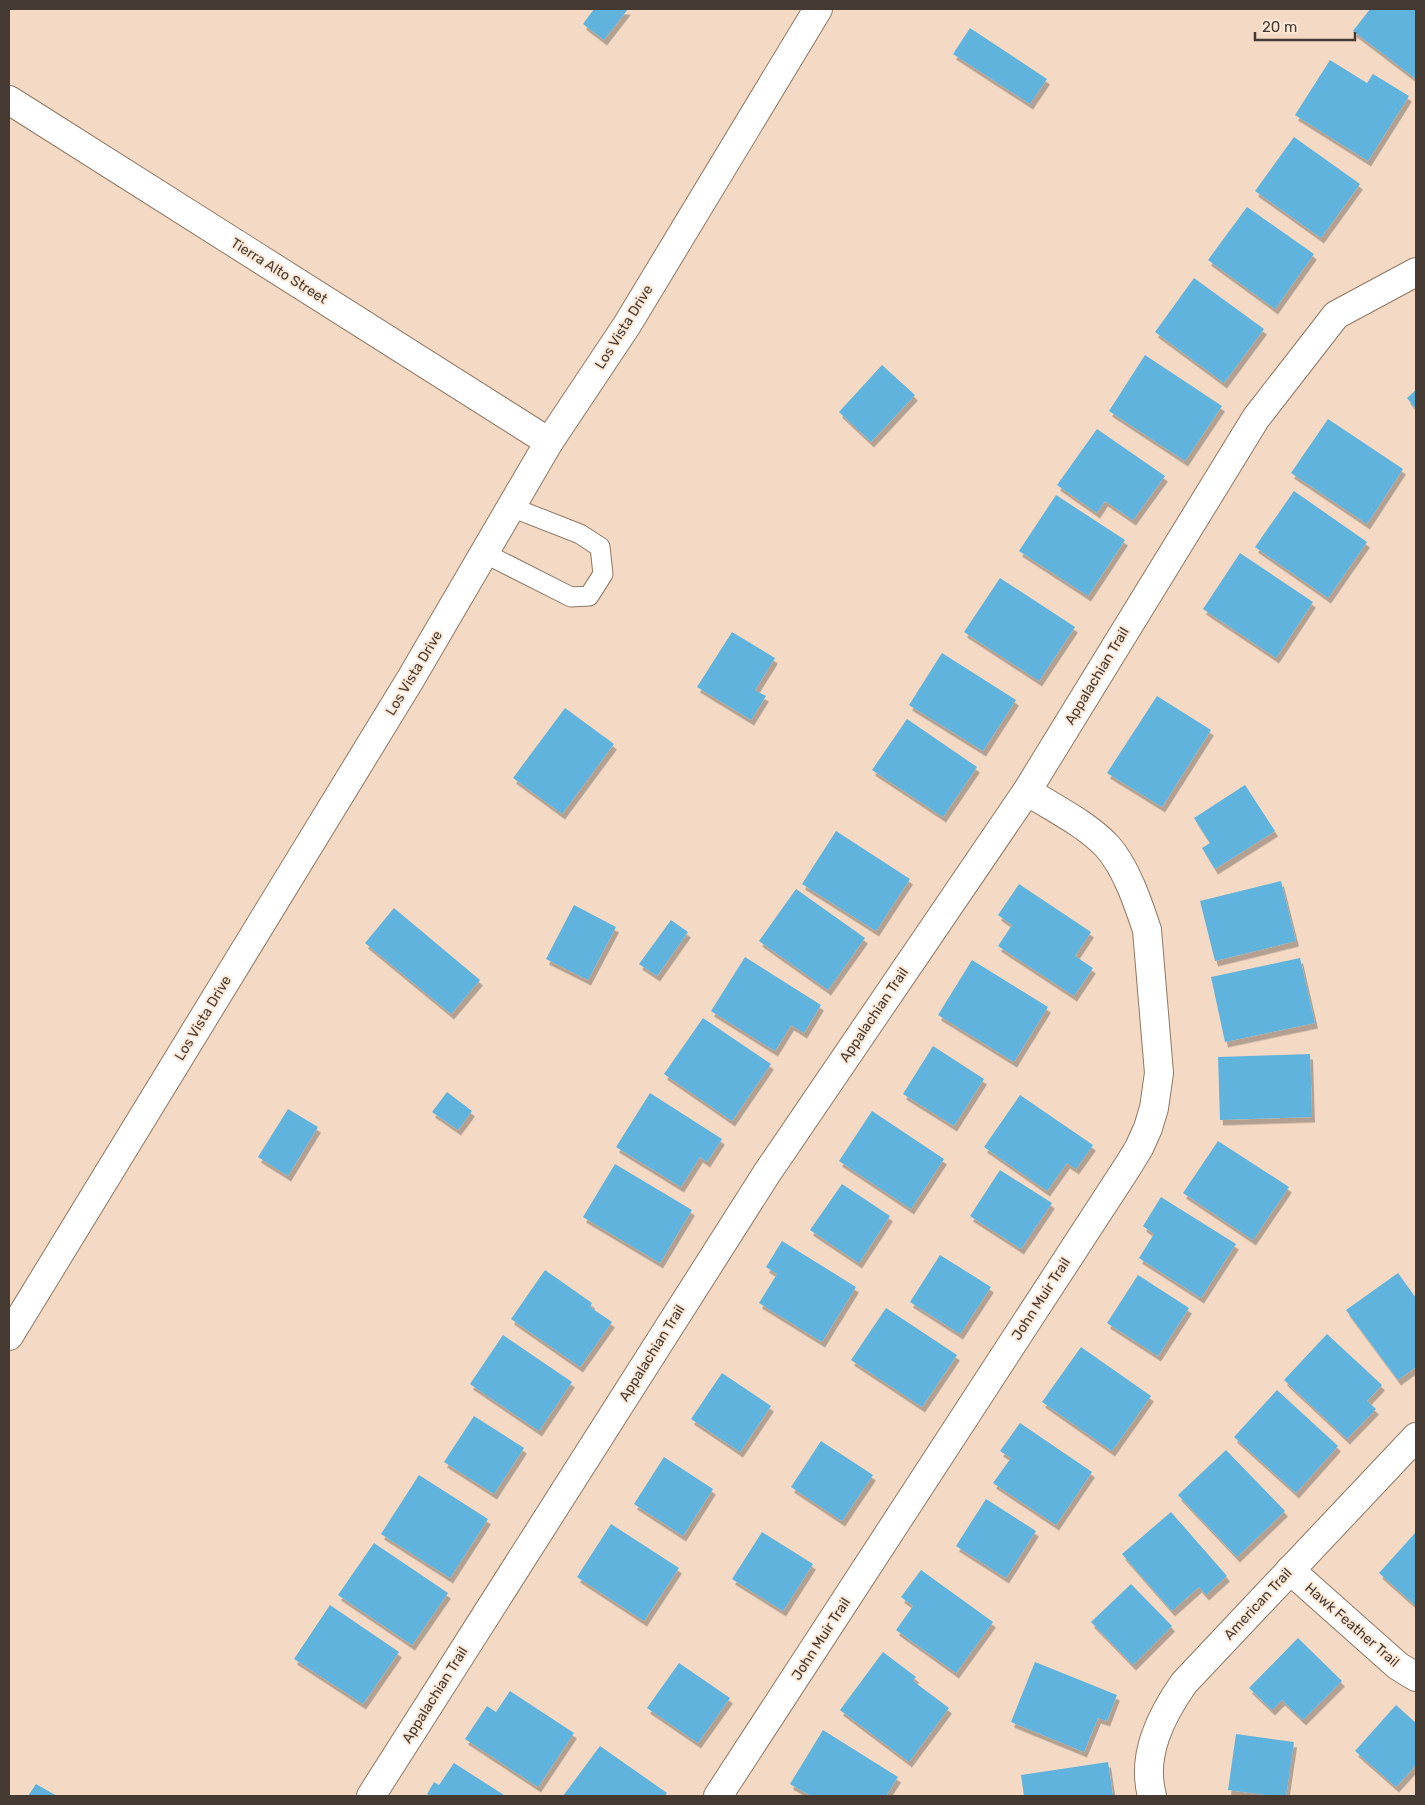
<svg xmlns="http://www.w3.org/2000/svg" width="1425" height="1805" font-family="Rubik,sans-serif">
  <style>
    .building { fill: #60b3dc; filter: url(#shadow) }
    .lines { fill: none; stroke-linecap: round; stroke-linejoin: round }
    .lane-casing { stroke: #8e7764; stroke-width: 21 }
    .street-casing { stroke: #8e7764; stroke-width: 30 }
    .lane { stroke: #fff; stroke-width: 19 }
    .street { stroke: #fff; stroke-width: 28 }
    .labels { text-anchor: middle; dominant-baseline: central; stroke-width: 4; stroke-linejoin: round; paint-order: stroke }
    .street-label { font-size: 14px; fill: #443a32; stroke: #fde8d7 }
  </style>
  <defs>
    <filter id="shadow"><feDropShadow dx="3" dy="5.5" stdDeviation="0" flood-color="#0004"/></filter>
  </defs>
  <rect width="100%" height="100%" fill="#f4dac5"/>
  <g class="building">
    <polygon points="594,9 628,9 604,40 583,24"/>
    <polygon points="1370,9 1416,9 1416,79 1353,31"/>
    <polygon points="970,28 1047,79 1030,104 953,54"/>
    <polygon points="1330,60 1367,83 1373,74 1409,96 1368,161 1295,115"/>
    <polygon points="1294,137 1360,184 1321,238 1255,191"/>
    <polygon points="1247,207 1314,254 1275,309 1208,260"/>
    <polygon points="1194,278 1264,329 1224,383 1155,332"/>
    <polygon points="1145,355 1222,406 1185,461 1109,411"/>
    <polygon points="882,365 915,395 871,442 839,412"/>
    <polygon points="1416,390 1416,409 1407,398"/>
    <polygon points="1328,419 1403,469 1367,524 1291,473"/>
    <polygon points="1097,429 1165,476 1133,520 1105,501 1097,513 1057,485"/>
    <polygon points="1294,491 1367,542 1328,598 1255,547"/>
    <polygon points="1056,495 1125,540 1088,596 1019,551"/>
    <polygon points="1240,553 1313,602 1276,658 1203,609"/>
    <polygon points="1000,578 1075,627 1039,681 964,632"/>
    <polygon points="732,632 775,658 755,690 766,696 751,720 697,687"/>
    <polygon points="942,653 1016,700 983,751 909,705"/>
    <polygon points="1157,696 1211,730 1162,807 1107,773"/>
    <polygon points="565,708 614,744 562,814 513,778"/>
    <polygon points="907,719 977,767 943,817 872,770"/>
    <polygon points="1245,785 1275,831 1215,869 1202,848 1210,843 1194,818"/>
    <polygon points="836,831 910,879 876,931 802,884"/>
    <polygon points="1281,881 1296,941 1215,961 1200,901"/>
    <polygon points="1019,884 1091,932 1075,956 1093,968 1074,996 998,946 1012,925 998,915"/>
    <polygon points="796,889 865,938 828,990 759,941"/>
    <polygon points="574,905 616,927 588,980 546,959"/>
    <polygon points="394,908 480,980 451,1014 365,943"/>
    <polygon points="671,920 688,932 657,976 639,964"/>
    <polygon points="745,957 821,1005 804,1033 791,1025 775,1051 711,1011"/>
    <polygon points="1300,958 1315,1023 1225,1042 1211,977"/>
    <polygon points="972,960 1048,1007 1014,1062 938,1015"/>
    <polygon points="703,1018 771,1064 732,1121 664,1074"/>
    <polygon points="933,1046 984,1079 954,1126 903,1094"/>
    <polygon points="1310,1054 1312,1117 1220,1120 1218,1057"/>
    <polygon points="447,1092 472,1111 458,1130 432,1112"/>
    <polygon points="650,1093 722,1139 707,1162 700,1157 681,1187 616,1147"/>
    <polygon points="1020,1095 1093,1145 1076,1169 1067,1163 1047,1191 984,1147"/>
    <polygon points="288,1109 318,1127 288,1176 258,1157"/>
    <polygon points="872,1111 944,1159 911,1209 839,1161"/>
    <polygon points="1218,1141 1289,1187 1253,1240 1183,1193"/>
    <polygon points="615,1164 692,1210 660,1263 583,1217"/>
    <polygon points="1000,1170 1052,1203 1021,1249 970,1216"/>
    <polygon points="842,1184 890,1216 859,1263 810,1230"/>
    <polygon points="1161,1197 1236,1244 1201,1298 1139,1258 1154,1234 1143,1226"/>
    <polygon points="782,1241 856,1287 822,1342 759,1303 777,1274 766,1267"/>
    <polygon points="940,1255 991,1287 960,1334 910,1302"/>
    <polygon points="545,1270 592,1303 590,1307 612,1322 580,1367 511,1319"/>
    <polygon points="1398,1273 1416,1298 1416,1367 1398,1380 1346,1310"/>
    <polygon points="1138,1275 1189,1308 1158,1356 1107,1323"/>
    <polygon points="886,1308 957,1355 922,1407 851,1360"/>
    <polygon points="1327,1334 1382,1385 1367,1401 1376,1409 1347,1439 1284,1380"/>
    <polygon points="503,1335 572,1382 539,1431 470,1384"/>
    <polygon points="1081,1347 1151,1396 1112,1451 1042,1402"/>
    <polygon points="722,1373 771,1406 740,1452 691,1419"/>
    <polygon points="1277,1390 1338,1446 1296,1493 1234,1437"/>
    <polygon points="474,1416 524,1448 494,1494 444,1462"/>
    <polygon points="1020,1423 1092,1472 1056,1525 993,1483 1011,1458 1000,1451"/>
    <polygon points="821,1441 873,1475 842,1521 791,1487"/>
    <polygon points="1226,1450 1285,1511 1237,1557 1178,1495"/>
    <polygon points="664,1457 713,1489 683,1536 634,1504"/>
    <polygon points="419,1475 488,1519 450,1578 381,1534"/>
    <polygon points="986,1499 1036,1531 1006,1578 956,1546"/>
    <polygon points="1171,1512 1227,1576 1206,1595 1199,1587 1172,1611 1122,1554"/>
    <polygon points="611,1524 679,1568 644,1621 577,1577"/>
    <polygon points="762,1532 813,1564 783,1611 732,1579"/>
    <polygon points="1416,1532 1416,1606 1379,1573"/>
    <polygon points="374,1543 448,1593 412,1645 338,1595"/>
    <polygon points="921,1570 993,1622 956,1673 896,1630 913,1606 901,1597"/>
    <polygon points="1131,1584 1172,1626 1133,1665 1091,1622"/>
    <polygon points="330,1605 399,1652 363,1704 294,1659"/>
    <polygon points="1298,1638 1342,1681 1303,1720 1282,1700 1272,1710 1249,1688"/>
    <polygon points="883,1652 916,1677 913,1681 949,1708 909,1762 840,1710"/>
    <polygon points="1035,1662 1117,1695 1107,1721 1098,1718 1084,1752 1011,1722"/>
    <polygon points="679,1663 730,1698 698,1743 647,1708"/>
    <polygon points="510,1691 574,1733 538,1787 465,1739 487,1706 496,1712"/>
    <polygon points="1396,1705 1416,1723 1416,1765 1396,1787 1355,1751"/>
    <polygon points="823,1730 898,1777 886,1796 811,1796 790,1784"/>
    <polygon points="1236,1734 1294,1742 1286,1796 1274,1796 1228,1790"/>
    <polygon points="600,1746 667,1793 665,1796 563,1796"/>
    <polygon points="1108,1762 1113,1796 1024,1796 1021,1775"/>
    <polygon points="454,1763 504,1795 503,1796 431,1796 427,1794 434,1782 439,1785"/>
    <polygon points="36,1784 57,1796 28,1796"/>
  </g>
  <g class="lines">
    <g class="lane-casing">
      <polyline id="lane" points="484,553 571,597 589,596 603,574 600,547 580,534 511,507"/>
    </g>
    <g class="street-casing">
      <g id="street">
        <polyline points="9,100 549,442"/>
        <polyline points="9,1336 410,680 549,442 627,325 818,9"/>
        <polyline points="1290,1570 1398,1666 1416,1677"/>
        <polyline points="371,1796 767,1173 1027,791 1256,418 1336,315 1416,272"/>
        <path d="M718,1796L1128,1166L1139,1148L1148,1128L1154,1108L1159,1073L1147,930C1138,903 1126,867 1107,846C1085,823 1053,808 1027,791"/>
        <path d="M1152,1796C1141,1755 1161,1716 1184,1683L1416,1437"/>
      </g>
    </g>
    <use href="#lane" class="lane"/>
    <use href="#street" class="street"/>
  </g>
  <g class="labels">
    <g class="street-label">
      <text transform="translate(279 271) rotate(32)">Tierra Alto Street</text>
      <text transform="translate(624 327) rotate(-58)">Los Vista Drive</text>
      <text transform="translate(414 673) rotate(-59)">Los Vista Drive</text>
      <text transform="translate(1097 676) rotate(-59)">Appalachian Trail</text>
      <text transform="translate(874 1015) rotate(-56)">Appalachian Trail</text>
      <text transform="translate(203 1018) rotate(-59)">Los Vista Drive</text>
      <text transform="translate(1041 1299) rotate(-57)">John Muir Trail</text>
      <text transform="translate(652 1353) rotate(-58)">Appalachian Trail</text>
      <text transform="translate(1258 1604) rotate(-47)">American Trail</text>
      <text transform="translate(1352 1625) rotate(41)">Hawk Feather Trail</text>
      <text transform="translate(821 1639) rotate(-57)">John Muir Trail</text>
      <text transform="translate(435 1695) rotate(-58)">Appalachian Trail</text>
    </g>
  </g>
  <rect width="1425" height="1805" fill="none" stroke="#443a32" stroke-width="20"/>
  <path d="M1255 32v8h100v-8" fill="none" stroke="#443a32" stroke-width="2.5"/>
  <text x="1262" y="32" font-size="15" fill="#443a32" stroke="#fde8d7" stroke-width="4" paint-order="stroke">20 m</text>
</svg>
